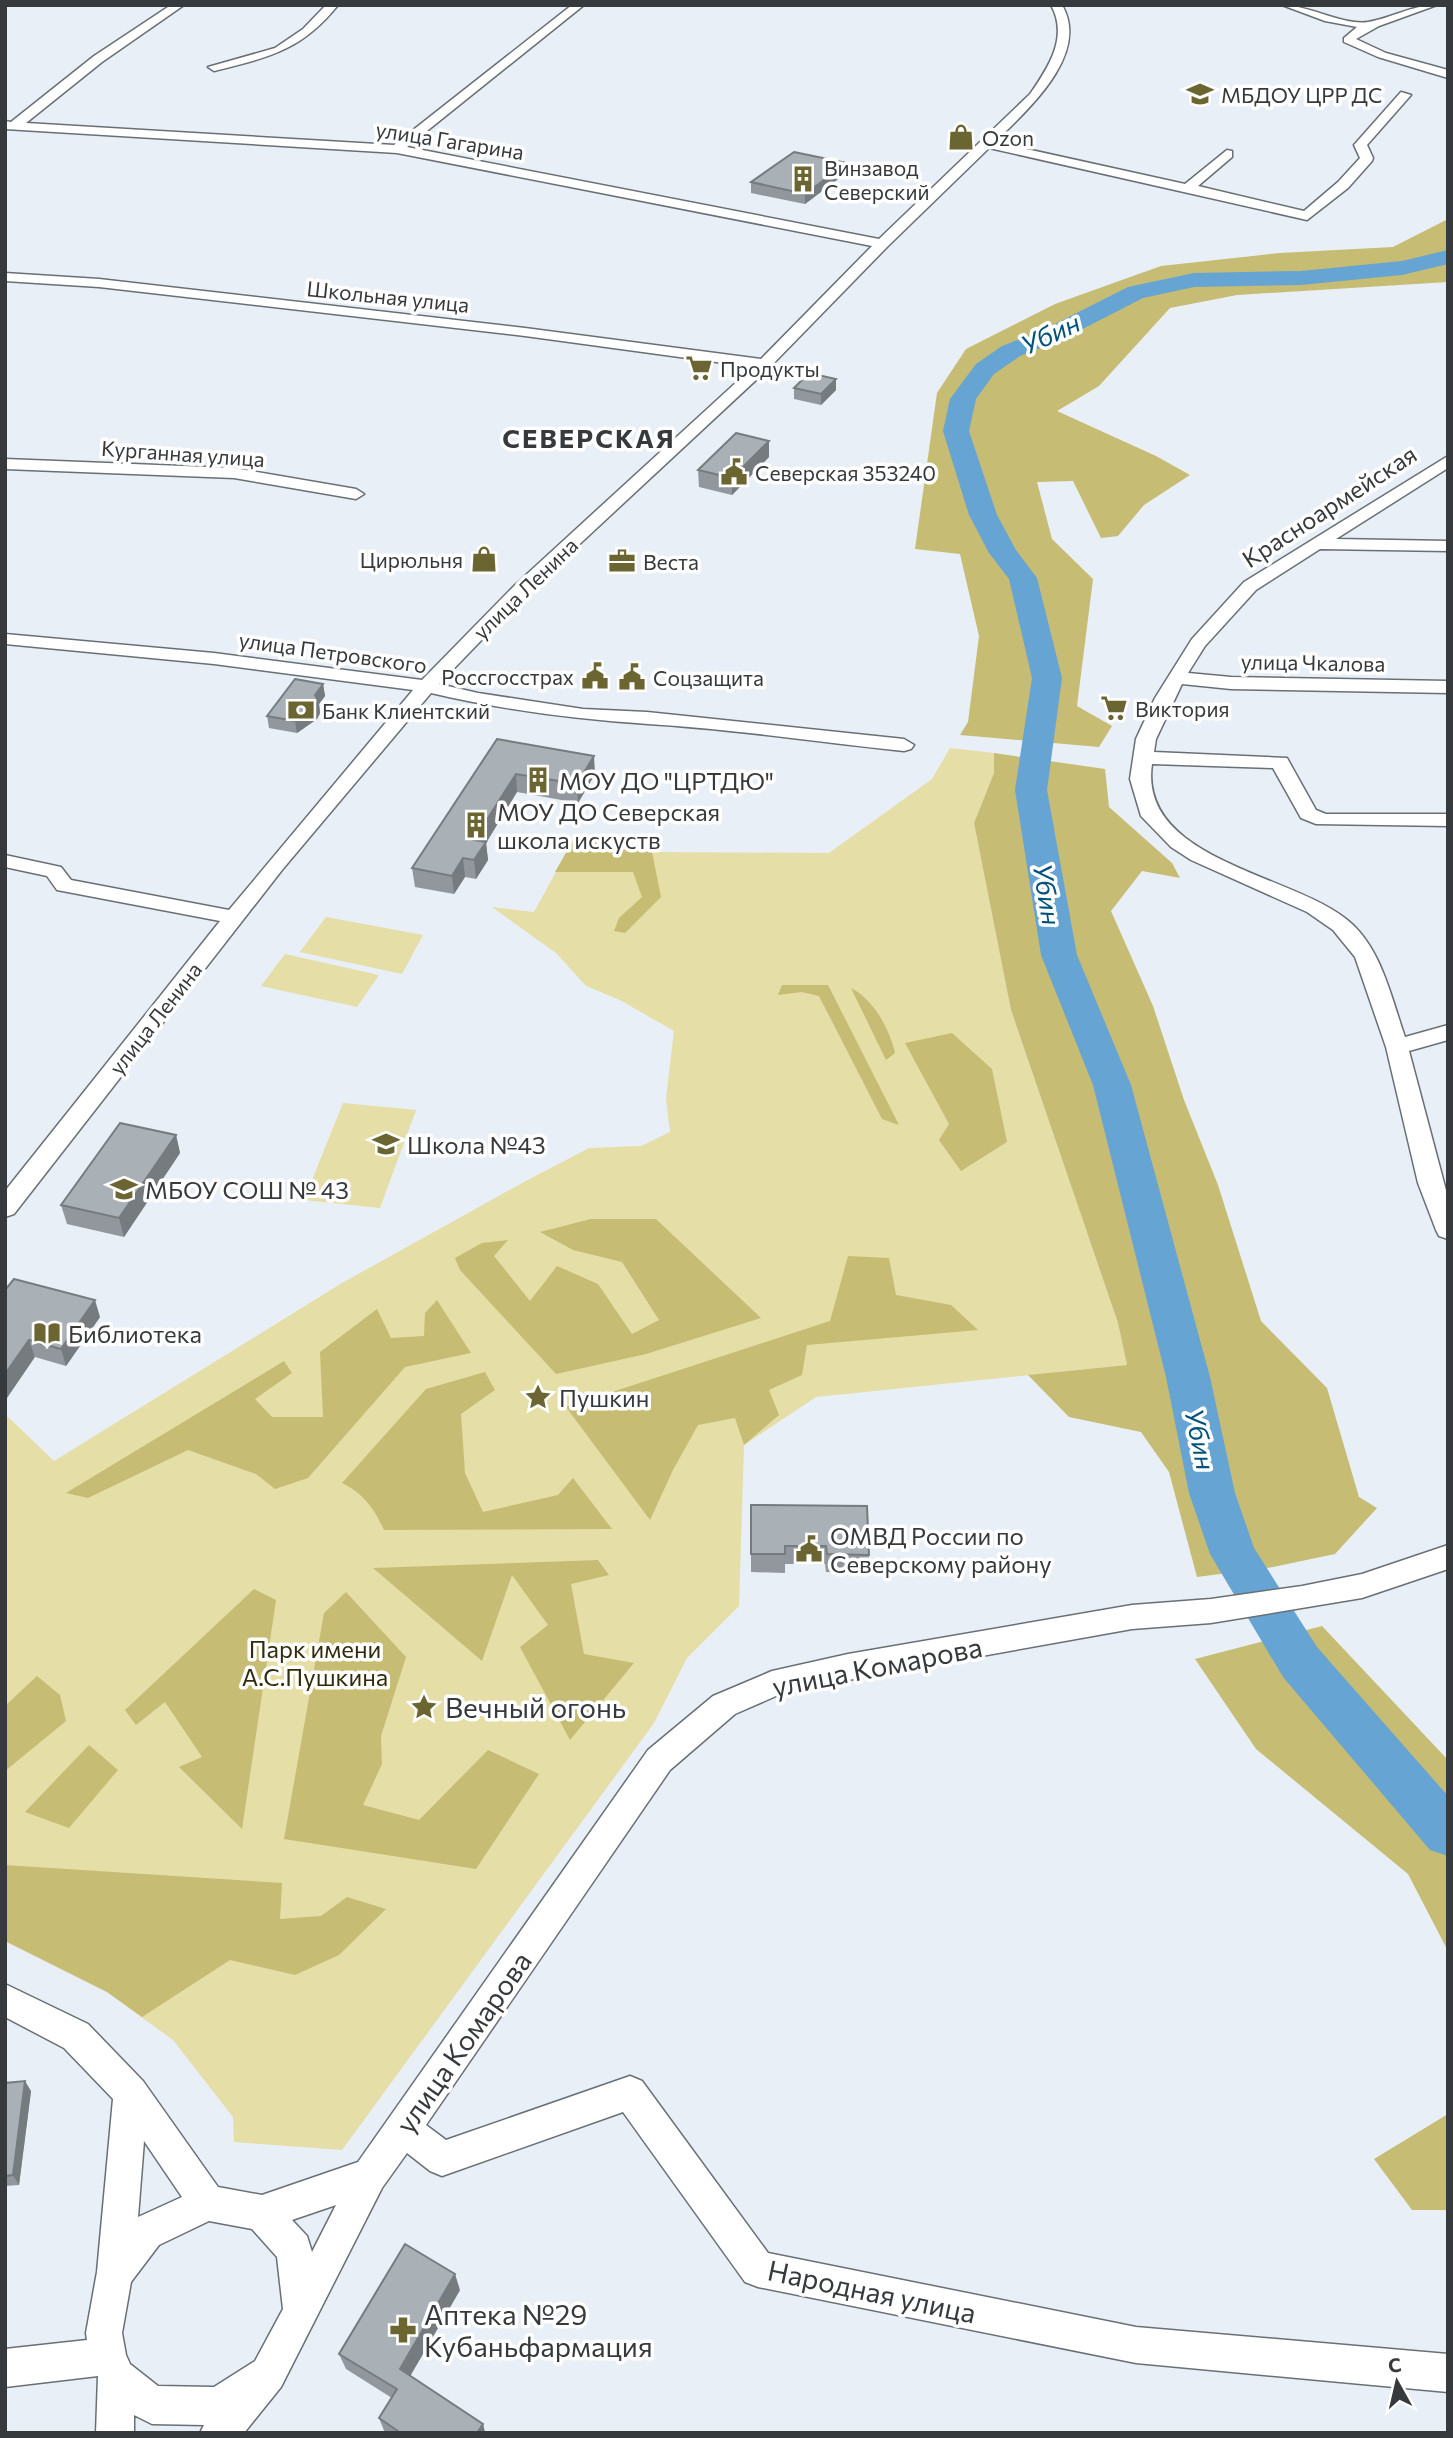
<svg xmlns="http://www.w3.org/2000/svg" width="1453" height="2438" font-family="Commissioner,sans-serif">
  <style>
    .green { fill: #e5dea6 }
    .forest { fill: #c6bc73 }
    .lines { fill: none; stroke-linecap: round; stroke-linejoin: round }
    .river { fill: #65a4d3; fill-rule: evenodd }
    .minor-casing { stroke: #697075; stroke-width: 3 }
    .minor { fill: #fff; fill-rule: evenodd }
    .wall { fill: #91979d }
    .shaded-wall { fill: #767b7f }
    .building { fill: #a9b0b6; stroke: #767b7f; stroke-width: 2 }
    .labels { text-anchor: middle; dominant-baseline: central; stroke-width: 7; stroke-linejoin: round; paint-order: stroke }
    .far-poi-label { font-size: 21px; fill: #373a3c; stroke: #fff; text-anchor: start }
    .far-street-label { font-size: 21px; fill: #373a3c; stroke: #fff }
    .street-label { font-size: 24px; fill: #373a3c; stroke: #fff }
    .poi-label { font-size: 24px; fill: #373a3c; stroke: #fff; text-anchor: start }
    .park-label { font-size: 24px; fill: #312d0c; stroke: #fff }
    .water-label { font-size: 26px; font-style: italic; fill: #00527e; stroke: #fff }
    .far-district-label { font-size: 26px; font-weight: bold; letter-spacing: 2px; fill: #373a3c; stroke: #fff }
    .near-street-label { font-size: 28px; fill: #373a3c; stroke: #fff }
    .near-poi-label { font-size: 28px; fill: #373a3c; stroke: #fff; text-anchor: start }
  </style>
  <rect width="100%" height="100%" fill="#e8eff6"/>
  <g class="green">
    <polygon points="950,748 994,753 994,773 974,823 1011,1010 1118,1323 1127,1365 816,1397 744,1445 739,1606 687,1658 654,1723 342,2150 234,2142 233,2117 173,2040 107,1992 5,1941 5,1419 8,1417 54,1461 342,1283 524,1182 589,1148 641,1146 670,1132 666,1099 674,1031 620,1000 586,986 556,953 492,907 534,912 575,837 652,852 829,853 932,779"/>
    <polygon points="326,917 423,935 402,974 300,952"/>
    <polygon points="285,954 379,975 357,1007 261,986"/>
    <polygon points="343,1103 416,1110 380,1208 304,1200"/>
  </g>
  <g class="forest">
    <polygon points="1448,219 1448,282 1237,295 1170,308 1099,386 1057,411 1156,456 1190,475 1144,505 1118,536 1101,538 1073,481 1037,482 1052,539 1093,579 1077,706 1112,726 1099,747 960,735 968,722 979,636 960,554 915,549 937,393 966,349 1055,304 1161,266 1280,253 1393,247"/>
    <polygon points="994,753 1105,769 1109,807 1172,863 1180,878 1142,871 1111,911 1153,1006 1184,1100 1218,1185 1261,1321 1327,1388 1359,1497 1377,1508 1335,1554 1273,1567 1197,1577 1169,1472 1141,1432 1069,1417 1028,1375 1127,1365 1118,1323 1011,1010 974,823 994,773"/>
    <polygon points="575,837 652,852 661,897 625,933 614,931 619,918 642,897 633,872 555,872"/>
    <polygon points="782,985 828,985 899,1125 882,1119 819,996 802,992 778,995"/>
    <path d="M851,988C874,1000 889,1028 895,1053L886,1060Z"/>
    <polygon points="952,1033 992,1069 1007,1142 961,1171 939,1140 949,1124 905,1043"/>
    <polygon points="591,1219 656,1219 761,1318 646,1354 556,1374 460,1270 455,1258 482,1243 508,1240 494,1256 530,1301 557,1266 598,1284 632,1334 659,1320 622,1262 573,1250 540,1232"/>
    <polygon points="848,1256 889,1258 896,1295 951,1305 978,1330 807,1345 802,1375 769,1390 779,1415 744,1445 735,1418 698,1425 673,1470 650,1520 566,1407 830,1321"/>
    <polygon points="437,1300 471,1353 405,1367 308,1478 275,1489 256,1474 188,1450 88,1498 66,1493 284,1361 292,1373 255,1399 272,1417 323,1417 320,1352 377,1309 391,1338 424,1336 425,1313"/>
    <path d="M485,1372L495,1390L461,1414L465,1473L483,1512L558,1495L573,1478L612,1529L384,1530C374,1508 364,1494 342,1483L426,1389Z"/>
    <polygon points="598,1560 609,1575 571,1584 584,1654 634,1663 570,1740 520,1647 548,1625 512,1575 482,1661 373,1568"/>
    <polygon points="254,1589 276,1600 242,1829 179,1767 202,1757 165,1702 136,1725 125,1710"/>
    <polygon points="346,1592 406,1657 381,1736 382,1764 363,1805 419,1820 488,1750 539,1774 476,1869 284,1839 324,1613"/>
    <polygon points="1322,1626 1448,1760 1448,1951 1408,1874 1256,1749 1195,1659"/>
    <polygon points="37,1676 60,1695 66,1721 5,1771 5,1706"/>
    <polygon points="89,1745 118,1770 69,1828 25,1812"/>
    <polygon points="5,1865 282,1883 280,1919 321,1916 347,1897 386,1909 339,1955 295,1975 230,1960 142,2017 107,1992 5,1941"/>
    <polygon points="1448,2114 1448,2210 1412,2210 1374,2159"/>
  </g>
  <g class="lines">
    <polygon class="river" points="1448,250 1448,264 1402,275 1301,285 1194,287 1143,298 1063,339 1020,356 994,374 976,399 969,431 997,515 1016,550 1037,578 1062,678 1047,790 1077,955 1131,1085 1210,1377 1235,1493 1254,1548 1317,1647 1448,1796 1448,1856 1430,1850 1283,1677 1210,1554 1189,1493 1166,1377 1093,1085 1041,955 1015,790 1032,678 1009,579 989,553 969,515 943,431 950,399 976,364 1002,346 1045,329 1128,287 1194,273 1301,271 1402,261"/>
    <g class="minor-casing">
      <g id="minor">
        <path d="M171,5H184L102,62L26,123L394,145L572,5H584L407,147L879,239L1030,94C1048,68 1069,37 1051,5H1062C1091,55 1027,110 995,142L1185,184L1227,150L1232,151V157L1198,186L1304,211L1338,182L1360,158L1354,145L1401,92L1411,95L1367,145L1373,158L1372,161L1348,188L1307,220L989,148L887,247L770,367L527,593L439,684L478,693L583,709L647,712L904,739L914,745L911,749L904,751C819,742 733,729 648,724C574,719 503,710 431,693L282,870L14,1214L5,1217V1191L220,921L57,890L47,876L5,867V855L61,867L71,880L229,910L413,690L214,664L5,644V634L214,653L422,680L515,585L753,367L525,336L99,287L5,281V273L99,279L525,328L761,359L872,246L397,153L5,129V121L11,122L94,56Z"/>
        <path d="M326,5H338C301,51 269,57 214,71L208,67L275,48L303,29Z"/>
        <path d="M1282,5C1308,5 1345,26 1368,22C1392,18 1412,5 1437,5L1379,26L1356,39L1386,53L1448,70V78L1378,57L1344,42V38L1357,27L1325,21Z"/>
        <path d="M1448,456V468L1336,539L1448,541V551L1320,549L1256,590L1205,646L1188,673L1231,677L1448,681V693L1231,689L1182,684L1156,739L1154,752L1287,758L1316,810L1326,814H1448V826L1316,824L1301,818L1273,768L1152,764C1138,859 1290,874 1346,919C1381,946 1391,997 1405,1037L1448,1025V1040L1409,1051L1448,1198V1239L1439,1236L1436,1230L1418,1183L1386,1047L1355,957L1333,930L1307,912L1191,860L1171,847L1141,816L1130,779L1136,739L1155,698L1192,639L1244,582Z"/>
        <polygon points="5,459 234,468 356,489 364,494 356,499 234,478 5,469"/>
        <path d="M1448,1545V1569L1362,1598L1211,1623L1132,1629L848,1680L776,1696L735,1714L670,1770L426,2125L446,2140L630,2076L642,2081L768,2253L1136,2327L1448,2354V2392L1136,2363L758,2287L745,2282L623,2112L442,2176L430,2171L407,2153L382,2188L281,2387L244,2433H200L204,2425L152,2424L134,2415V2433H96L98,2376L5,2387V2349L87,2340L86,2333L97,2272L113,2099L64,2048L5,2017V1984L88,2024L143,2081L218,2187L262,2195L358,2162L648,1750L713,1696L772,1671L848,1654L1132,1605L1211,1599L1302,1586L1362,1574ZM144,2141L182,2197L138,2217ZM336,2205L312,2252L307,2236L292,2220ZM209,2221L252,2229L277,2257L283,2309L255,2361L214,2387L158,2386L130,2364L126,2355L122,2333L131,2282L159,2245Z"/>
      </g>
    </g>
    <use href="#minor" class="minor"/>
  </g>
  <g class="wall">
    <polygon points="846,173 805,204 751,193 751,182"/>
    <polygon points="794,388 836,390 821,405 794,399"/>
    <polygon points="769,457 732,495 699,487 698,470"/>
    <polygon points="323,684 325,696 319,704 320,713 317,719 297,733 269,728 267,716"/>
    <polygon points="497,739 595,774 578,803 517,792 486,843 488,860 476,879 465,877 454,894 415,887 412,868"/>
    <polygon points="176,1135 180,1153 124,1237 67,1224 61,1205"/>
    <polygon points="5,1290 100,1317 66,1366 35,1357"/>
    <polygon points="751,1505 869,1555 867,1573 826,1572 825,1564 785,1564 785,1573 751,1572"/>
    <polygon points="5,2083 31,2091 19,2185 5,2186"/>
    <polygon points="460,2290 410,2376 483,2424 485,2433 385,2433 379,2418 392,2398 346,2369 339,2354"/>
  </g>
  <g class="shaded-wall">
    <polygon points="847,163 846,173 805,204 805,194"/>
    <polygon points="836,379 836,390 821,405 821,394"/>
    <polygon points="769,441 769,457 732,495 732,478"/>
    <polygon points="323,684 325,696 319,704 320,713 317,719 297,733 295,721"/>
    <polygon points="594,756 595,774 578,803 577,784"/>
    <polygon points="516,774 517,792 486,843 488,860 476,879 474,860 474,840"/>
    <polygon points="463,858 465,877 454,894 452,876"/>
    <polygon points="176,1135 180,1153 124,1237 119,1218"/>
    <polygon points="95,1300 100,1317 66,1366 61,1349"/>
    <polygon points="29,1340 35,1357 5,1401 5,1374"/>
    <polygon points="25,2081 31,2091 19,2185 13,2175"/>
    <polygon points="455,2274 460,2290 405,2385 400,2369"/>
    <polygon points="483,2424 485,2433 477,2433"/>
  </g>
  <g class="building">
    <polygon points="794,152 847,163 805,194 751,182"/>
    <polygon points="809,373 836,379 821,394 794,388"/>
    <polygon points="736,433 769,441 732,478 698,470"/>
    <polygon points="295,679 323,684 315,695 318,701 315,707 295,721 267,716"/>
    <polygon points="497,739 594,756 577,784 516,774 474,840 486,842 474,860 463,858 452,876 412,868"/>
    <polygon points="120,1123 176,1135 119,1218 61,1205"/>
    <polygon points="14,1279 95,1300 61,1349 29,1340 5,1374 5,1290"/>
    <polygon points="751,1505 867,1506 869,1555 827,1554 826,1546 785,1546 785,1554 751,1554"/>
    <polygon points="25,2081 13,2175 5,2176 5,2083"/>
    <polygon points="405,2244 455,2274 400,2369 483,2424 477,2433 397,2433 398,2431 379,2418 397,2389 339,2354"/>
  </g>
  <defs>
    <g id="school-bare" transform="scale(2.1)"><path d="M0-5L7-2L0 1L-7-2ZM-4 1L0 2.5L4 1V4Q0 6-4 4Z" fill="#6b6531" stroke="#fff" stroke-width="2.5" paint-order="stroke"/></g>
    <g id="shop-bare" transform="scale(2.1)"><path d="M-5-2.5h2.3a2.7 3.5 0 0 1 5.4 0H5L5.5 6h-11ZM-1.5-2.5h3a1.5 2.3 0 0 0-3 0Z" fill="#6b6531" stroke="#fff" stroke-width="2.5" paint-order="stroke"/></g>
    <g id="building-bare" transform="scale(2.1)"><path d="M-4-6H4V6H1V3H-1V6H-4ZM-2.5-4.3h1.7v1.8h-1.7ZM.8-4.3h1.7v1.8H.8ZM-2.5-1h1.7V.8h-1.7ZM.8-1h1.7V.8H.8Z" fill="#6b6531" stroke="#fff" stroke-width="2.5" paint-order="stroke"/></g>
    <g id="supermarket-bare" transform="scale(2.1)"><path d="M-6-5.5h2.5l.6 2H6L4.5 2H-2.5L-4.4-4H-6ZM-1.5 3.2a1.3 1.3 0 1 0 .1 0ZM3 3.2a1.3 1.3 0 1 0 .1 0Z" fill="#6b6531" stroke="#fff" stroke-width="2.5" paint-order="stroke"/></g>
    <g id="civic-bare" transform="scale(2.1)"><path d="M-.6-6.5H3V-4.5H.6V-3L4-1V1h2V6H-6V1h2V-1L-.6-3ZM-1.2 2.5V6h2.4V2.5Z" fill="#6b6531" stroke="#fff" stroke-width="2.5" paint-order="stroke"/></g>
    <g id="office-bare" transform="scale(2.1)"><path d="M-6-3h4V-5.5h4V-3h4V5H-6ZM-1-4.5V-3h2v-1.5ZM-6 0V1H6V0Z" fill="#6b6531" stroke="#fff" stroke-width="2.5" paint-order="stroke"/></g>
    <g id="bank-bare" transform="scale(2.1)"><path d="M-6-4H6V4H-6ZM0-2.3a2.3 2.3 0 1 0 0 4.6a2.3 2.3 0 1 0 0-4.6Z" fill="#6b6531" stroke="#fff" stroke-width="2.5" paint-order="stroke"/></g>
    <g id="library-bare" transform="scale(2.1)"><path d="M-6-4Q-3-5.5-.7-3.5V5Q-3 3-6 4ZM6-4Q3-5.5 .7-3.5V5Q3 3 6 4Z" fill="#6b6531" stroke="#fff" stroke-width="2.5" paint-order="stroke"/></g>
    <g id="sight-bare" transform="scale(2.1)"><path d="M0-6L1.8-2.2L6-1.7L2.9 1.2L3.7 5.4L0 3.3L-3.7 5.4L-2.9 1.2L-6-1.7L-1.8-2.2Z" fill="#6b6531" stroke="#fff" stroke-width="2.5" paint-order="stroke"/></g>
    <g id="pharmacy-bare" transform="scale(2.1)"><path d="M-2-6h4v4h4v4h-4v4h-4v-4h-4v-4h4Z" fill="#6b6531" stroke="#fff" stroke-width="2.5" paint-order="stroke"/></g>
  </defs>
  <g fill-rule="evenodd">
    <use href="#school-bare" x="1200" y="94"/>
    <use href="#shop-bare" x="961" y="137"/>
    <use href="#building-bare" x="803" y="179"/>
    <use href="#supermarket-bare" x="699" y="368"/>
    <use href="#civic-bare" x="734" y="472"/>
    <use href="#shop-bare" x="484" y="559"/>
    <use href="#office-bare" x="622" y="561"/>
    <use href="#civic-bare" x="595" y="676"/>
    <use href="#civic-bare" x="632" y="677"/>
    <use href="#supermarket-bare" x="1114" y="708"/>
    <use href="#bank-bare" x="301" y="710"/>
    <use href="#building-bare" x="538" y="780"/>
    <use href="#building-bare" x="476" y="825"/>
    <use href="#school-bare" x="386" y="1144"/>
    <use href="#school-bare" x="124" y="1189"/>
    <use href="#library-bare" x="47" y="1333"/>
    <use href="#sight-bare" x="538" y="1397"/>
    <use href="#civic-bare" x="809" y="1549"/>
    <use href="#sight-bare" x="424" y="1707"/>
    <use href="#pharmacy-bare" x="403" y="2330"/>
  </g>
  <g class="labels">
    <g class="far-poi-label">
      <text x="1221" y="94">МБДОУ ЦРР ДС</text>
      <text x="982" y="137">Ozon</text>
      <text x="824" y="167">Винзавод<tspan x="824" dy="24">Северский</tspan></text>
      <text x="720" y="368">Продукты</text>
      <text x="755" y="472">Северская 353240</text>
      <text x="463" y="559" text-anchor="end">Цирюльня</text>
      <text x="643" y="561">Веста</text>
      <text x="574" y="676" text-anchor="end">Россгосстрах</text>
      <text x="653" y="677">Соцзащита</text>
      <text x="1135" y="708">Виктория</text>
      <text x="322" y="710">Банк Клиентский</text>
    </g>
    <g class="far-street-label">
      <text transform="translate(450 140) rotate(9)">улица Гагарина</text>
      <text transform="translate(388 296) rotate(6)">Школьная улица</text>
      <text transform="translate(183 453) rotate(4)">Курганная улица</text>
      <text transform="translate(525 588) rotate(-44)">улица Ленина</text>
      <text transform="translate(333 652) rotate(8)">улица Петровского</text>
      <text transform="translate(1313 662) rotate(1)">улица Чкалова</text>
      <text transform="translate(155 1018) rotate(-52)">улица Ленина</text>
    </g>
    <g class="street-label">
      <text transform="translate(1329 506) rotate(-33)">Красноармейская</text>
    </g>
    <g class="poi-label">
      <text x="559" y="780">МОУ ДО "ЦРТДЮ"</text>
      <text x="497" y="811">МОУ ДО Северская<tspan x="497" dy="28">школа искуств</tspan></text>
      <text x="407" y="1144">Школа №43</text>
      <text x="145" y="1189">МБОУ СОШ № 43</text>
      <text x="68" y="1333">Библиотека</text>
      <text x="559" y="1397">Пушкин</text>
      <text x="830" y="1535">ОМВД России по<tspan x="830" dy="28">Северскому району</tspan></text>
    </g>
    <g class="park-label">
      <text x="315" y="1648">Парк имени<tspan x="315" dy="28">А.С.Пушкина</tspan></text>
    </g>
    <g class="water-label">
      <text transform="translate(1050 333) rotate(-25)">Убин</text>
      <text transform="translate(1048 894) rotate(81)">Убин</text>
      <text transform="translate(1201 1439) rotate(78)">Убин</text>
    </g>
    <g class="far-district-label">
      <text x="589" y="437">СЕВЕРСКАЯ</text>
    </g>
    <g class="near-street-label">
      <text transform="translate(877 1666) rotate(-11)">улица Комарова</text>
      <text transform="translate(463 2042) rotate(-55)">улица Комарова</text>
      <text transform="translate(872 2291) rotate(12)">Народная улица</text>
    </g>
    <g class="near-poi-label">
      <text x="445" y="1707">Вечный огонь</text>
      <text x="424" y="2314">Аптека №29<tspan x="424" dy="32">Кубаньфармация</tspan></text>
    </g>
  </g>
  <rect width="1453" height="2438" fill="none" stroke="#373a3c" stroke-width="14"/>
  <g transform="translate(1397 2382) rotate(352)" stroke="#ffffff" stroke-width="5" paint-order="stroke">
  <path d="M0-5L12 26L0 18L-12 26Z" fill="#373a3c"/>
  <text y="-10" font-size="19" font-weight="bold" text-anchor="middle" fill="#373a3c">С</text>
  </g>
</svg>
